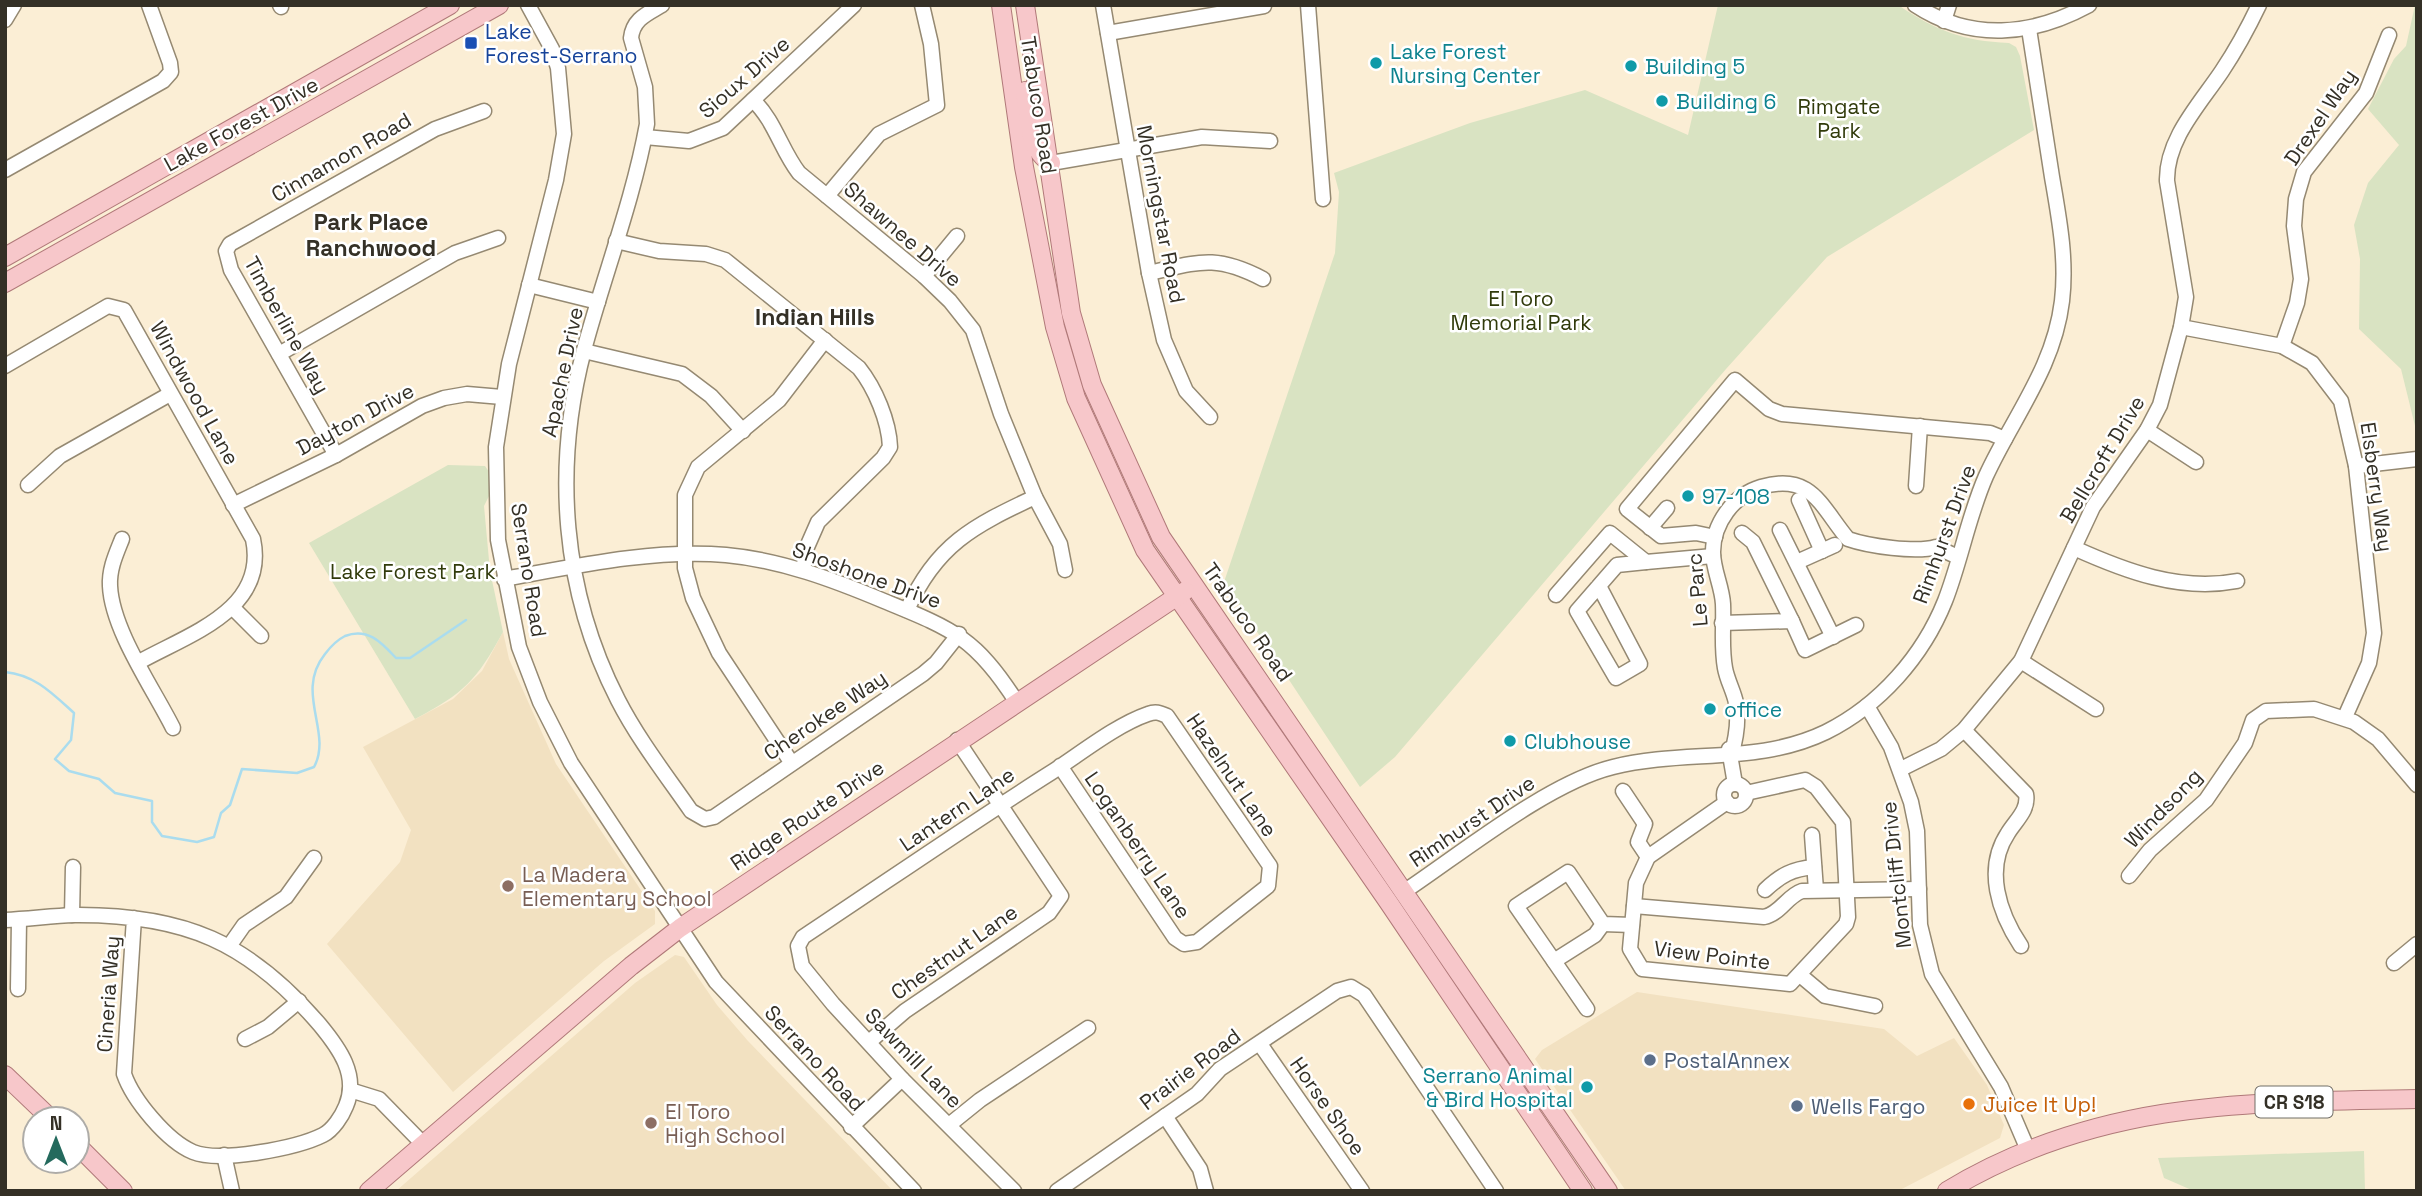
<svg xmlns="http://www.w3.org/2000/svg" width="2422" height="1196" font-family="'Space Grotesk',sans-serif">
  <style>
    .built { fill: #f2e1c1 }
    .green { fill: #d9e3c2 }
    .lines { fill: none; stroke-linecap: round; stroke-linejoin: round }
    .stream { stroke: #aadcee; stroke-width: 2.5 }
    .minor-casing { stroke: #958972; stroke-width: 17 }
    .major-casing { stroke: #b07979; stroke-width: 20 }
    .minor { stroke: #fff; stroke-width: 14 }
    .major { stroke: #f7c7ca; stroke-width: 18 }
    .transit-dot { fill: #1a4fb4; stroke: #fff; stroke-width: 2.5 }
    .culture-dot { fill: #0f9aa8; stroke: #fff; stroke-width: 2.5 }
    .education-dot { fill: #8d6e63; stroke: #fff; stroke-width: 2.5 }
    .service-dot { fill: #5c6f8a; stroke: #fff; stroke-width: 2.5 }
    .food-dot { fill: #e8710a; stroke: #fff; stroke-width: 2.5 }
    .labels { text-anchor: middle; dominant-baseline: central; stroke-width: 5; stroke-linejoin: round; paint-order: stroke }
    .shield { fill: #fff; stroke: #716e67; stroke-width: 2 }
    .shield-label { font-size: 19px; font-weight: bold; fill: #343026 }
    .transit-label { font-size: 21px; fill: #164399; stroke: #fff; text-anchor: start }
    .culture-label { font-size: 21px; fill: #0d838f; stroke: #fff; text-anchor: start }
    .street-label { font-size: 21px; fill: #343026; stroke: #fff }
    .park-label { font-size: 21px; fill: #313b0b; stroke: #fff }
    .education-label { font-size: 21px; fill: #785e54; stroke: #fff; text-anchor: start }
    .service-label { font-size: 21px; fill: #4e5e75; stroke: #fff; text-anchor: start }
    .food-label { font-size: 21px; fill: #c56008; stroke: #fff; text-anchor: start }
    .neighbourhood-label { font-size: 23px; font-weight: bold; fill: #343026; stroke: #fff }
  </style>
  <rect width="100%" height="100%" fill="#fbeed5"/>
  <g class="built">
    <polygon points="503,632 509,659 556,764 655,911 655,924 604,961 453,1092 327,944 400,862 411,830 363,747 453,699 482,671"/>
    <polygon points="675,955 684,957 717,1005 748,1041 893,1191 396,1191 635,983"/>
    <polygon points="1637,992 1884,1029 1917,1056 1954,1038 1987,1085 2004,1125 2000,1138 1898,1191 1626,1191 1535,1059 1542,1050"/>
  </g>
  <g class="green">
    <path d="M1718,5H1898C1937,31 1963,41 2009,43L2016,47L2020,56L2034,130L1827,257L1726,369L1395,757L1360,787L1224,582L1335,253L1339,192L1334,173L1470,123L1585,90L1688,135Z"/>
    <polygon points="2415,5 2417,5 2417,434 2401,369 2359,329 2360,259 2354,225 2368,183 2399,145 2368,109 2394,59 2406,46"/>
    <path d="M448,465L485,466L496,482L484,506L490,571L503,632C477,680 463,694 415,719L309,543Z"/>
    <polygon points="2364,1151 2365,1191 2194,1191 2164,1178 2158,1158"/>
  </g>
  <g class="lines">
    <path class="stream" d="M5,672C35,675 52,693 74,713L71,740L55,759L69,771L99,779L115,793L152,801V822L162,836L197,842L214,837L221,813L230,805L242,769L297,773L314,767C333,732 294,693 325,654C331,646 337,640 345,636C368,627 382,643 396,658H410L466,620"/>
    <g class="minor-casing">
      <g id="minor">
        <polyline points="280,5 281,7"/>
        <polyline points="528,5 552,49 558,68 564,134 556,180 509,364 496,447 498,540 519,647 540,702 571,763 716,982 914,1191"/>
        <path d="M662,5C647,14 633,19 631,38L645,87L647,124C633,201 604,275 584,350C553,468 562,591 618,700C638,739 666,775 691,811L705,819L714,817L923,674L936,663L959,634"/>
        <polyline points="1103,5 1149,273 1164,340 1186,391 1210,417"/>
        <polyline points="1308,5 1323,199"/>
        <path d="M1915,5C1971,42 2032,36 2089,5"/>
        <polyline points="5,20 14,5"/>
        <polyline points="1944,21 1949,5"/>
        <polyline points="1108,33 1264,6"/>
        <path d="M753,100C775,121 781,150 799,173L924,276L950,301L973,330L1001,414L1035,497L1060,544L1065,570"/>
        <polyline points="645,137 689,141 723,128 854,5"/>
        <polyline points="1051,163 1202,137 1270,141"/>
        <polyline points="5,170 163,81 171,72 170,63 149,5"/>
        <polyline points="827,196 879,134 937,105 931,44 922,5"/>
        <path d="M616,241L659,251L706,254L725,260L859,368C875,388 889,421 890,447L883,458L818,522L807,547L803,570"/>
        <path d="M1149,273C1199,262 1215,254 1263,279"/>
        <polyline points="924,276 957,236"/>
        <polyline points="529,285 598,302"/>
        <polyline points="2181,327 2282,346 2312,363 2341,401 2356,466 2374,633 2369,663 2345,717"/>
        <polyline points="2282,346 2297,303 2301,279 2294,226 2296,199 2304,172 2366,93 2389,35"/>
        <polyline points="584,351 682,374 711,396 743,431"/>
        <polyline points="279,354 455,253 498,238"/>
        <path d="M5,366L108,306L124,310L253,539C268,610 189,634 139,662"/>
        <polyline points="2147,430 2196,462"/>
        <polyline points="336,455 231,270 226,251 230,244 435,129 484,111"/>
        <polyline points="2356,466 2417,459"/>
        <polyline points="28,485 60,456 170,394"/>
        <polyline points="1916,486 1920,426"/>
        <polyline points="1799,500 1822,551"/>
        <polyline points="233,505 336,455 422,406 444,398 467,394 502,397"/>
        <polyline points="1650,528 1667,508"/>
        <polyline points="1780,530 1833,637"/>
        <polyline points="1742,533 1753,542 1792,621"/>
        <polyline points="1715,537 1696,533 1661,536 1627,509 1735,380 1769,409 1782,414 1990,433 2005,439"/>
        <path d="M122,539C116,554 109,569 110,586C112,630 153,688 173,728"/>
        <path d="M2074,548C2125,571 2180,592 2237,581"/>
        <polyline points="1646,562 1713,556"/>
        <polyline points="1797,562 1835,545"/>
        <path d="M504,579C576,566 653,549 726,555C781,560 834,580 884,601C952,629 975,637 1016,701"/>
        <polyline points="1556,595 1610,533 1646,562 1617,565 1577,611 1616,678 1640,664 1599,586"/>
        <polyline points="233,608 261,636"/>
        <path d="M907,610C936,545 973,526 1035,497"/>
        <polyline points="1722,623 1792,621 1805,650 1856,625"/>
        <polyline points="2021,661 2096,709"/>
        <polyline points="1867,706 1891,747 1911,802 1917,831 1920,925 1932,974 2001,1087 2028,1150"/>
        <path d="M1964,730L2026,794C2029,810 2016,820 2008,833C1984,869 1999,913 2021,946"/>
        <polyline points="1729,749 1735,784"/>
        <path d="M1731,756C1736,739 1739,720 1736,703C1734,692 1727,680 1725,668C1721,646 1724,626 1723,604C1722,586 1713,570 1713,552C1713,523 1734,495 1761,487C1812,472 1821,507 1848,539C1868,546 1916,553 1936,547L1958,557"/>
        <polyline points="791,762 719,653 693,598 685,568 685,495 698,467 779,400 825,340"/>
        <path d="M1901,769L1941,749L1964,730L2021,661L2093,507L2147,430L2160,405L2181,327L2186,297L2167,181C2166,139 2200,104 2222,71C2236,50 2248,28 2259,5"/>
        <circle cx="1735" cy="795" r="11"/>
        <polyline points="1623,791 1645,824 1638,842 1648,857"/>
        <polyline points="1727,802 1648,857 1636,883 1630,949 1642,969 1790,984 1846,924 1848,917 1843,822 1816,787 1805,780 1746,793"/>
        <polyline points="1812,835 1816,890"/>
        <polyline points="2129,876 2150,850 2206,800 2245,743 2253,720 2266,711 2314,709 2354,722 2378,739 2417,785"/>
        <path d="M1765,890C1781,875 1792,869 1814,867"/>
        <path d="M1405,891C1462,853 1548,783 1613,767C1684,749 1758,765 1826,732C1880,705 1923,656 1945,601C1961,560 1968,517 1986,476C2013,417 2054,368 2062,301C2067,259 2059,218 2052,177C2044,128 2037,78 2029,29"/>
        <path d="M1634,906L1764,917C1780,914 1787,896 1802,891L1919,889"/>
        <polyline points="72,915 73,867"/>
        <path d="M5,920C28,919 51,916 74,915C184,914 249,942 320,1025C339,1048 359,1075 346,1106C342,1116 333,1130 323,1135C297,1148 220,1163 193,1152C167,1141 133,1100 124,1074L134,918"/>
        <polyline points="230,945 244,925 286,897 314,858"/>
        <polyline points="1554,961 1595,935 1603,924"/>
        <polyline points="2394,963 2417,944"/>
        <polyline points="1800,975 1825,996 1875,1006"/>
        <polyline points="18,989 19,920"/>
        <polyline points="1587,1009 1516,906 1568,872 1603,924 1632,925"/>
        <polyline points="245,1039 268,1027 299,1001"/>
        <polyline points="869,1042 905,1011 1049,913 1061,896 957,740"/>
        <polyline points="1260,1044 1362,1191"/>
        <polyline points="350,1090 379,1099 424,1145"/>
        <polyline points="1165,1116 1200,1169 1206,1191"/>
        <polyline points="949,1125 980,1100 1088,1028"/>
        <polyline points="851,1127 902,1079"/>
        <polyline points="224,1155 232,1191"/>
        <path d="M1014,1191L902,1079L833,1004L802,966L798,946L803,937C886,882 968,825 1052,772C1080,754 1116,725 1148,714C1156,711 1160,713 1167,716L1270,866L1268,886L1197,942L1184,944L1175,938L1060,766"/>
        <polyline points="1057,1191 1197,1094 1220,1069 1337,991 1351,987 1364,995 1496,1191"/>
      </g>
    </g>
    <g class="major-casing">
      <g id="major">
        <polyline points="1001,5 1024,167 1055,327 1076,398 1145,550 1389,903 1583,1191"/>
        <polyline points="1025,5 1071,313 1092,385 1161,537 1608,1191"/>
        <path d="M1025,91C1029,115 1028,150 1051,163"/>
        <polyline points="5,257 450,5"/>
        <polyline points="5,283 499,5"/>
        <polyline points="5,1075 51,1119"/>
        <polyline points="77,1145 123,1191"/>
        <polyline points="369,1191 631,966 680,928 1185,591"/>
        <path d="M1947,1191C2097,1100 2248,1102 2417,1099"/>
      </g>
    </g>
    <use href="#minor" class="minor"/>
    <use href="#major" class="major"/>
  </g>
  <rect class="transit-dot" x="464" y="36" width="14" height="14" rx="3.5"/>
  <g class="culture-dot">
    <circle cx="1376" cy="63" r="7"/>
    <circle cx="1631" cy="66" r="7"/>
    <circle cx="1662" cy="101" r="7"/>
    <circle cx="1688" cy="496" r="7"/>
    <circle cx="1710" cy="709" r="7"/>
    <circle cx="1510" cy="741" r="7"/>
    <circle cx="1587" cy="1087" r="7"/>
  </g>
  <g class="education-dot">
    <circle cx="508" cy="886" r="7"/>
    <circle cx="651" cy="1123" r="7"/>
  </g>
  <g class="service-dot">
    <circle cx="1650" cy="1060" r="7"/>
    <circle cx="1797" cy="1106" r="7"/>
  </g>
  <circle class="food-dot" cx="1969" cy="1104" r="7"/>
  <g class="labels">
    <rect class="shield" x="2255.5" y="1086.5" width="77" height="31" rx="5"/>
    <g class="shield-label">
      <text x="2294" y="1102">CR S18</text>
    </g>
    <g class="transit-label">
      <text x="485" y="31">Lake<tspan x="485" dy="24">Forest-Serrano</tspan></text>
    </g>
    <g class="culture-label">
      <text x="1390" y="51">Lake Forest<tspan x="1390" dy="24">Nursing Center</tspan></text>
      <text x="1645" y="66">Building 5</text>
      <text x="1676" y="101">Building 6</text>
      <text x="1702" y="496">97-108</text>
      <text x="1724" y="709">office</text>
      <text x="1524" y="741">Clubhouse</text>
      <text x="1573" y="1075" text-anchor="end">Serrano Animal<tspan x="1573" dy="24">&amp; Bird Hospital</tspan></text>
    </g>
    <g class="street-label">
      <text transform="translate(744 77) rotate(-41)">Sioux Drive</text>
      <text transform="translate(1039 105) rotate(81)">Trabuco Road</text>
      <text transform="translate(2320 117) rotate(-56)">Drexel Way</text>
      <text transform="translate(241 124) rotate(-29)">Lake Forest Drive</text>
      <text transform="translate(341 157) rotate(-30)">Cinnamon Road</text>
      <text transform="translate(1161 214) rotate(79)">Morningstar Road</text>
      <text transform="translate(903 234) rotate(41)">Shawnee Drive</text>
      <text transform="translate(287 325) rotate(61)">Timberline Way</text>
      <text transform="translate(562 372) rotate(-78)">Apache Drive</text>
      <text transform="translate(195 393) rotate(61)">Windwood Lane</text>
      <text transform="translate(355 419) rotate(-28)">Dayton Drive</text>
      <text transform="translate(2102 459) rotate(-59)">Bellcroft Drive</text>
      <text transform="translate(2377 487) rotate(82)">Elsberry Way</text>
      <text transform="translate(1944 534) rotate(-70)">Rimhurst Drive</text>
      <text transform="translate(529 570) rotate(81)">Serrano Road</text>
      <text transform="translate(867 575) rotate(20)">Shoshone Drive</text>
      <text transform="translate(1697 590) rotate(-95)">Le Parc</text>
      <text transform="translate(1248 622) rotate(55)">Trabuco Road</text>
      <text transform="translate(825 715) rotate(-34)">Cherokee Way</text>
      <text transform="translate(1232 775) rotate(56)">Hazelnut Lane</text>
      <text transform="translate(2163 808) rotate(-46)">Windsong</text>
      <text transform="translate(957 809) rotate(-34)">Lantern Lane</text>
      <text transform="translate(807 815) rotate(-34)">Ridge Route Drive</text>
      <text transform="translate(1472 821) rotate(-34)">Rimhurst Drive</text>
      <text transform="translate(1138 845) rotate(56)">Loganberry Lane</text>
      <text transform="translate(1896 875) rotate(-96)">Montcliff Drive</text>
      <text transform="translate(954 952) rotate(-35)">Chestnut Lane</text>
      <text transform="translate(1712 955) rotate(7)">View Pointe</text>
      <text transform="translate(108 994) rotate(-86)">Cineria Way</text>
      <text transform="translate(815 1058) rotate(47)">Serrano Road</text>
      <text transform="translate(914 1058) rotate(46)">Sawmill Lane</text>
      <text transform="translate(1190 1069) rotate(-37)">Prairie Road</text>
      <text transform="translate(1328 1106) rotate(55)">Horse Shoe</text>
    </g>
    <g class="park-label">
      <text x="1839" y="106">Rimgate<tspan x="1839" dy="24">Park</tspan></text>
      <text x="1521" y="298">El Toro<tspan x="1521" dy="24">Memorial Park</tspan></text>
      <text x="413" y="571">Lake Forest Park</text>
    </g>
    <g class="education-label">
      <text x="522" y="874">La Madera<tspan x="522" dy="24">Elementary School</tspan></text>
      <text x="665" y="1111">El Toro<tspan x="665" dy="24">High School</tspan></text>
    </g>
    <g class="service-label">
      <text x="1664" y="1060">PostalAnnex</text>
      <text x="1811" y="1106">Wells Fargo</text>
    </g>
    <g class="food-label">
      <text x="1983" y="1104">Juice It Up!</text>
    </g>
    <g class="neighbourhood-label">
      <text x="371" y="222">Park Place<tspan x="371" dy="26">Ranchwood</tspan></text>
      <text x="815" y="317">Indian Hills</text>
    </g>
  </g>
  <rect width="2422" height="1196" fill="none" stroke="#343026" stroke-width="14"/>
  <g transform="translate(56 1140)"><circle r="33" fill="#ffffff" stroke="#aeaca8" stroke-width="2"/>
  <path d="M0-5L12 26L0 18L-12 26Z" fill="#246a5d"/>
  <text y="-10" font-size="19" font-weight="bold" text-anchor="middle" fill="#343026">N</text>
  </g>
</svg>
